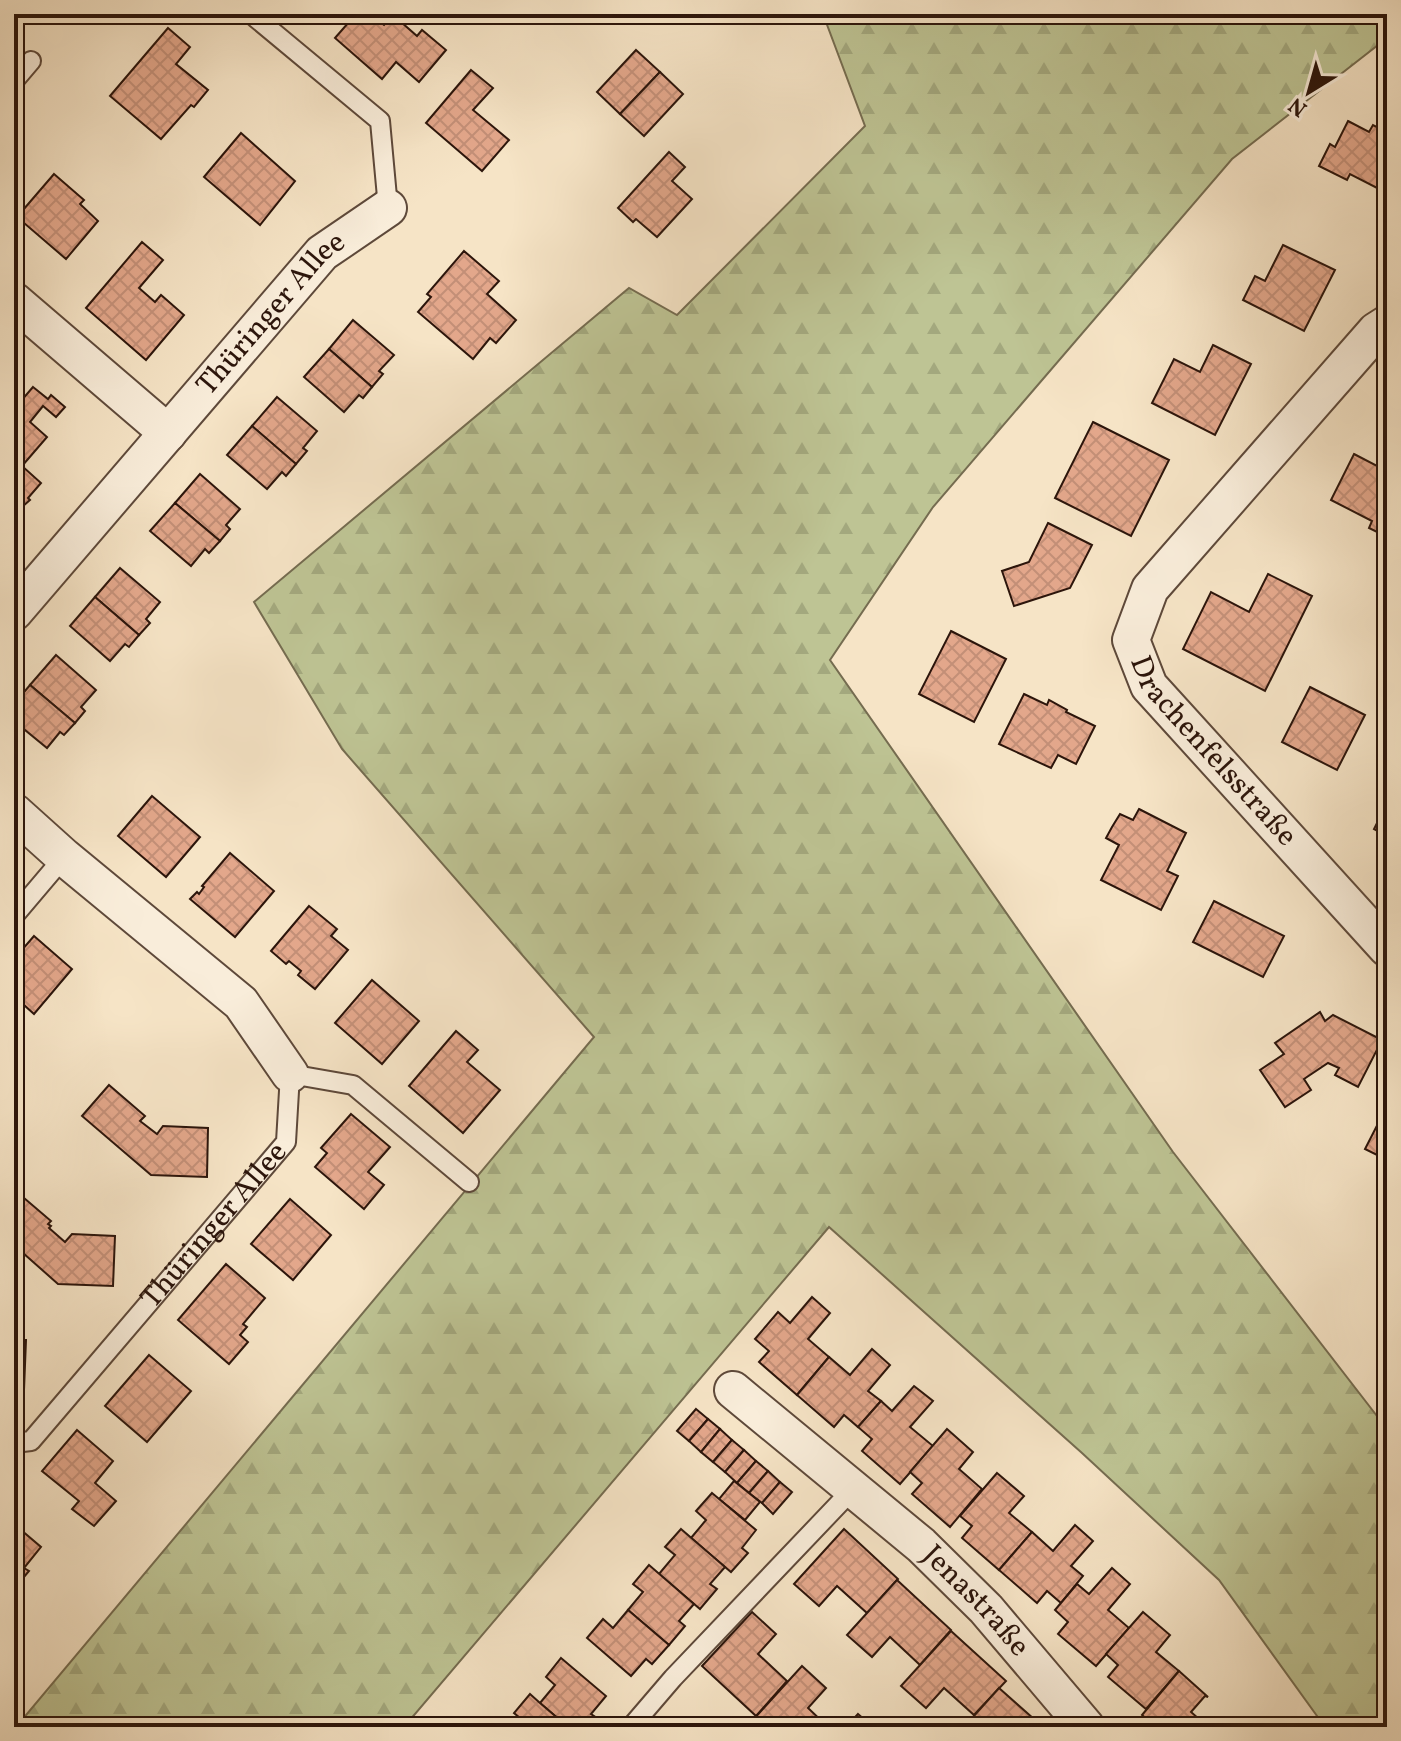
<svg xmlns="http://www.w3.org/2000/svg" width="1401" height="1741" font-family="Vollkorn,serif">
  <style>
    .forest { fill: url(#forest-firs); stroke: #756c50; stroke-width: 2 }
    .building { fill: url(#building-cross-hatch); stroke: #2c150b; stroke-width: 2 }
    .lines { fill: none; stroke-linecap: round; stroke-linejoin: round }
    .lane-casing { stroke: #5e493a; stroke-width: 22 }
    .street-casing { stroke: #5e493a; stroke-width: 40 }
    .lane { stroke: #f9edda; stroke-width: 18 }
    .street { stroke: #f9edda; stroke-width: 36 }
    .labels { text-anchor: middle; dominant-baseline: central; stroke-width: 6; stroke-linejoin: round; paint-order: stroke }
    .street-label { font-size: 30px; fill: #2c150b; stroke: #f9edda }
  </style>
  <defs>
    <pattern id="forest-firs" width="22" height="20" patternUnits="userSpaceOnUse" patternTransform="scale(2)"><rect width="22" height="20" fill="#bec494"/><path d="M5 1l3.5 6h-7zM16 11l3.5 6h-7z" fill="#a3a87e"/></pattern>
    <pattern id="building-cross-hatch" width="8" height="8" patternUnits="userSpaceOnUse" patternTransform="scale(2)"><rect width="8" height="8" fill="#e3a78b"/><path d="M0 0l8 8M0 8l8-8" fill="none" stroke="#c38f77"/></pattern>
  </defs>
  <rect width="100%" height="100%" fill="#f6e4c6"/>
  <filter id="stains"><feTurbulence type="fractalNoise" baseFrequency=".0025" numOctaves="4"/><feColorMatrix values="0 0 0 0 .2 0 0 0 0 .09 0 0 0 0 .02 0 0 0 .5 -.17"/></filter>
  <radialGradient id="worn" r=".72"><stop offset=".6" stop-color="#630" stop-opacity="0"/><stop offset="1" stop-color="#630" stop-opacity=".3"/></radialGradient>
  <polygon class="forest" points="823,14 1387,14 1387,38 1232,159 933,507 830,660 1173,1152 1387,1429 1387,1719 1380,1727 1325,1727 1219,1580 1082,1453 829,1227 404,1727 16,1727 594,1037 342,749 254,602 629,288 677,315 865,126"/>
  <g class="building">
    <polygon points="356,14 370,14 384,25 393,15 417,36 422,30 446,50 419,82 396,62 382,79 335,38"/>
    <polygon points="168,28 190,47 176,64 208,90 194,107 191,105 161,139 110,96"/>
    <polygon points="636,50 660,72 620,114 597,92"/>
    <polygon points="471,70 493,88 473,110 509,140 482,171 426,123"/>
    <polygon points="660,72 683,94 644,136 620,114"/>
    <polygon points="1348,121 1369,132 1373,125 1387,132 1387,193 1350,174 1347,180 1319,166 1330,144 1335,147"/>
    <polygon points="241,133 295,181 260,225 204,177"/>
    <polygon points="669,152 685,167 672,181 692,199 657,237 636,219 633,222 618,208"/>
    <polygon points="54,174 84,200 80,204 98,221 66,259 17,217"/>
    <polygon points="142,242 163,260 139,288 155,302 161,295 184,315 146,360 86,308"/>
    <polygon points="1283,245 1335,270 1304,331 1243,300 1255,276 1265,281"/>
    <polygon points="464,251 499,281 487,294 516,320 496,343 490,338 473,359 418,312 431,297 427,294"/>
    <polygon points="353,320 394,355 379,371 383,374 372,387 329,349"/>
    <polygon points="1213,345 1251,364 1215,435 1152,403 1174,359 1200,372"/>
    <polygon points="329,349 372,387 363,398 359,395 344,412 304,377"/>
    <polygon points="33,387 48,399 51,395 65,407 56,417 43,406 30,422 47,437 22,466 41,483 28,498 30,500 14,514 14,409"/>
    <polygon points="277,397 317,431 303,448 307,451 296,464 252,426"/>
    <polygon points="1093,422 1169,460 1131,536 1055,498"/>
    <polygon points="252,426 296,464 286,476 282,472 267,489 227,455"/>
    <polygon points="1354,454 1387,471 1387,537 1369,528 1372,521 1331,500"/>
    <polygon points="200,474 240,509 226,525 230,529 220,541 175,503"/>
    <polygon points="175,503 220,541 209,553 205,549 191,566 150,531"/>
    <polygon points="1048,523 1092,545 1070,588 1014,606 1002,571 1029,562"/>
    <polygon points="120,568 160,602 146,619 150,623 139,635 95,597"/>
    <polygon points="1268,574 1312,596 1265,691 1183,649 1211,592 1249,612"/>
    <polygon points="95,597 139,635 129,647 125,644 110,661 70,626"/>
    <polygon points="951,631 1006,659 974,722 919,694"/>
    <polygon points="56,655 96,690 81,707 85,711 75,723 30,685"/>
    <polygon points="30,685 75,723 64,735 60,732 47,748 14,721 14,704"/>
    <polygon points="1310,687 1365,715 1337,770 1282,742"/>
    <polygon points="1024,694 1047,705 1049,700 1067,710 1066,712 1095,726 1076,764 1058,755 1051,768 999,744"/>
    <polygon points="152,796 200,837 166,877 118,836"/>
    <polygon points="1387,803 1387,836 1374,829"/>
    <polygon points="1139,809 1186,833 1167,871 1178,876 1161,910 1101,880 1119,845 1106,838 1112,827 1120,814 1133,820"/>
    <polygon points="230,853 274,891 235,937 190,899 197,892 199,894 204,887 202,886"/>
    <polygon points="1214,901 1284,936 1263,977 1193,942"/>
    <polygon points="309,906 337,929 331,936 348,950 315,989 298,975 301,971 289,961 286,964 271,951"/>
    <polygon points="34,936 72,969 34,1014 14,996 14,959"/>
    <polygon points="372,980 419,1021 382,1064 335,1023"/>
    <polygon points="1320,1012 1325,1021 1333,1015 1382,1040 1358,1087 1335,1075 1339,1068 1328,1063 1304,1079 1311,1090 1285,1107 1260,1070 1284,1054 1275,1043"/>
    <polygon points="456,1031 478,1050 467,1062 500,1090 463,1133 409,1086"/>
    <polygon points="109,1085 145,1116 140,1121 157,1134 163,1126 208,1128 207,1177 151,1175 82,1116"/>
    <polygon points="1387,1106 1387,1160 1365,1149"/>
    <polygon points="351,1114 390,1147 368,1172 384,1185 364,1209 315,1167 327,1153 321,1148"/>
    <polygon points="17,1192 51,1221 48,1224 51,1226 49,1228 65,1242 72,1234 115,1236 113,1286 58,1284 14,1245 14,1196"/>
    <polygon points="290,1199 331,1235 293,1280 251,1244"/>
    <polygon points="226,1264 265,1298 243,1324 247,1327 240,1335 248,1342 229,1364 178,1320"/>
    <polygon points="812,1297 830,1313 808,1339 829,1357 797,1395 759,1362 769,1351 755,1339 778,1312 790,1323"/>
    <polygon points="14,1340 26,1340 24,1390 14,1389"/>
    <polygon points="872,1349 890,1365 868,1391 881,1401 858,1427 844,1415 834,1427 797,1395 829,1357 850,1375"/>
    <polygon points="149,1355 191,1391 147,1442 105,1406"/>
    <polygon points="914,1386 933,1401 910,1427 933,1446 900,1484 862,1451 872,1439 858,1427 881,1401 892,1411"/>
    <polygon points="696,1409 708,1419 689,1441 677,1431"/>
    <polygon points="708,1419 720,1429 701,1452 689,1441"/>
    <polygon points="720,1429 732,1440 713,1462 701,1452"/>
    <polygon points="947,1429 973,1452 959,1469 982,1489 950,1527 912,1494 922,1483 910,1472"/>
    <polygon points="77,1430 113,1461 95,1483 116,1501 94,1526 72,1509 79,1501 42,1471"/>
    <polygon points="732,1440 744,1450 725,1472 713,1462"/>
    <polygon points="744,1450 756,1461 737,1483 725,1472"/>
    <polygon points="756,1461 768,1471 749,1493 737,1483"/>
    <polygon points="768,1471 780,1482 762,1503 749,1493"/>
    <polygon points="997,1473 1024,1496 1009,1513 1032,1532 999,1570 962,1538 972,1526 960,1516"/>
    <polygon points="734,1481 760,1502 745,1520 719,1499"/>
    <polygon points="780,1482 792,1492 773,1514 762,1503"/>
    <polygon points="712,1493 756,1530 742,1548 748,1553 731,1572 691,1538 706,1520 696,1511"/>
    <polygon points="14,1524 41,1547 24,1568 29,1571 14,1589"/>
    <polygon points="1075,1525 1093,1541 1071,1566 1083,1576 1061,1603 1047,1591 1037,1603 999,1570 1032,1532 1053,1551"/>
    <polygon points="681,1529 725,1567 710,1584 717,1589 700,1609 659,1574 675,1555 665,1547"/>
    <polygon points="844,1529 898,1579 867,1613 837,1586 819,1606 794,1584"/>
    <polygon points="649,1565 694,1604 679,1621 685,1626 669,1645 628,1610 643,1592 633,1584"/>
    <polygon points="1112,1568 1130,1584 1108,1610 1129,1628 1096,1666 1058,1634 1068,1622 1055,1610 1077,1584 1089,1594"/>
    <polygon points="897,1580 951,1630 920,1665 890,1637 872,1657 847,1635"/>
    <polygon points="628,1610 669,1645 652,1664 646,1659 631,1676 587,1638 603,1619 613,1628"/>
    <polygon points="752,1612 776,1634 758,1654 787,1681 756,1716 702,1666"/>
    <polygon points="1143,1612 1170,1635 1156,1652 1179,1671 1146,1709 1108,1677 1118,1665 1106,1654"/>
    <polygon points="951,1631 1006,1681 974,1715 944,1688 926,1708 901,1686"/>
    <polygon points="561,1658 606,1696 591,1714 597,1718 590,1727 568,1727 540,1703 555,1685 546,1677"/>
    <polygon points="802,1666 826,1688 808,1708 828,1727 760,1727 753,1720"/>
    <polygon points="1179,1671 1208,1697 1205,1696 1191,1712 1208,1727 1152,1727 1153,1725 1142,1715"/>
    <polygon points="999,1688 1043,1727 964,1727"/>
    <polygon points="530,1694 540,1703 568,1727 520,1727 525,1722 514,1713"/>
    <polygon points="858,1714 873,1727 846,1727"/>
    <polygon points="679,1718 689,1727 671,1727"/>
  </g>
  <g class="lines">
    <g class="lane-casing">
      <g id="lane">
        <polyline points="256,18 380,121 388,208"/>
        <polyline points="14,81 31,61"/>
        <polyline points="14,916 64,857"/>
        <path id="s1" d="M14,1443L31,1441L286,1142L290,1074L353,1085L469,1182"/>
        <polyline points="631,1727 673,1678 853,1489"/>
      </g>
    </g>
    <g class="street-casing">
      <g id="street">
        <polyline points="14,301 168,433"/>
        <path id="s2" d="M1387,324L1376,331L1150,589L1131,640L1149,686L1387,948"/>
        <path id="s3" d="M14,612L322,253L388,208"/>
        <polyline points="14,812 64,857 241,1003 290,1074"/>
        <path id="s4" d="M733,1390L921,1545L986,1609L1086,1727"/>
      </g>
    </g>
    <use href="#lane" class="lane"/>
    <use href="#street" class="street"/>
  </g>
  <g class="labels">
    <g class="street-label">
      <text stroke="none"><textPath href="#s3" startOffset="394">Thüringer Allee</textPath></text>
      <text stroke="none"><textPath href="#s2" startOffset="550">Drachenfelsstraße</textPath></text>
      <text stroke="none"><textPath href="#s1" startOffset="300">Thüringer Allee</textPath></text>
      <text stroke="none"><textPath href="#s4" startOffset="322">Jenastraße</textPath></text>
    </g>
  </g>
  <rect width="1401" height="1741" fill="none" stroke="#f6e4c6" stroke-width="48"/>
  <rect x="16" y="16" width="1369" height="1709" fill="none" stroke="#2c150b" stroke-width="4"/>
  <rect x="24" y="24" width="1353" height="1693" fill="none" stroke="#2c150b" stroke-width="2"/>
  <g transform="translate(1309 92) rotate(217)" stroke="#f9edda" stroke-width="6" paint-order="stroke">
  <path d="M0-6L14 30L0 20L-14 30Z" fill="#2c150b"/>
  <text y="-12" font-size="22" font-weight="bold" text-anchor="middle" fill="#2c150b">N</text>
  </g>
  <rect width="100%" height="100%" filter="url(#stains)"/>
  <rect width="100%" height="100%" fill="url(#worn)"/>
</svg>
